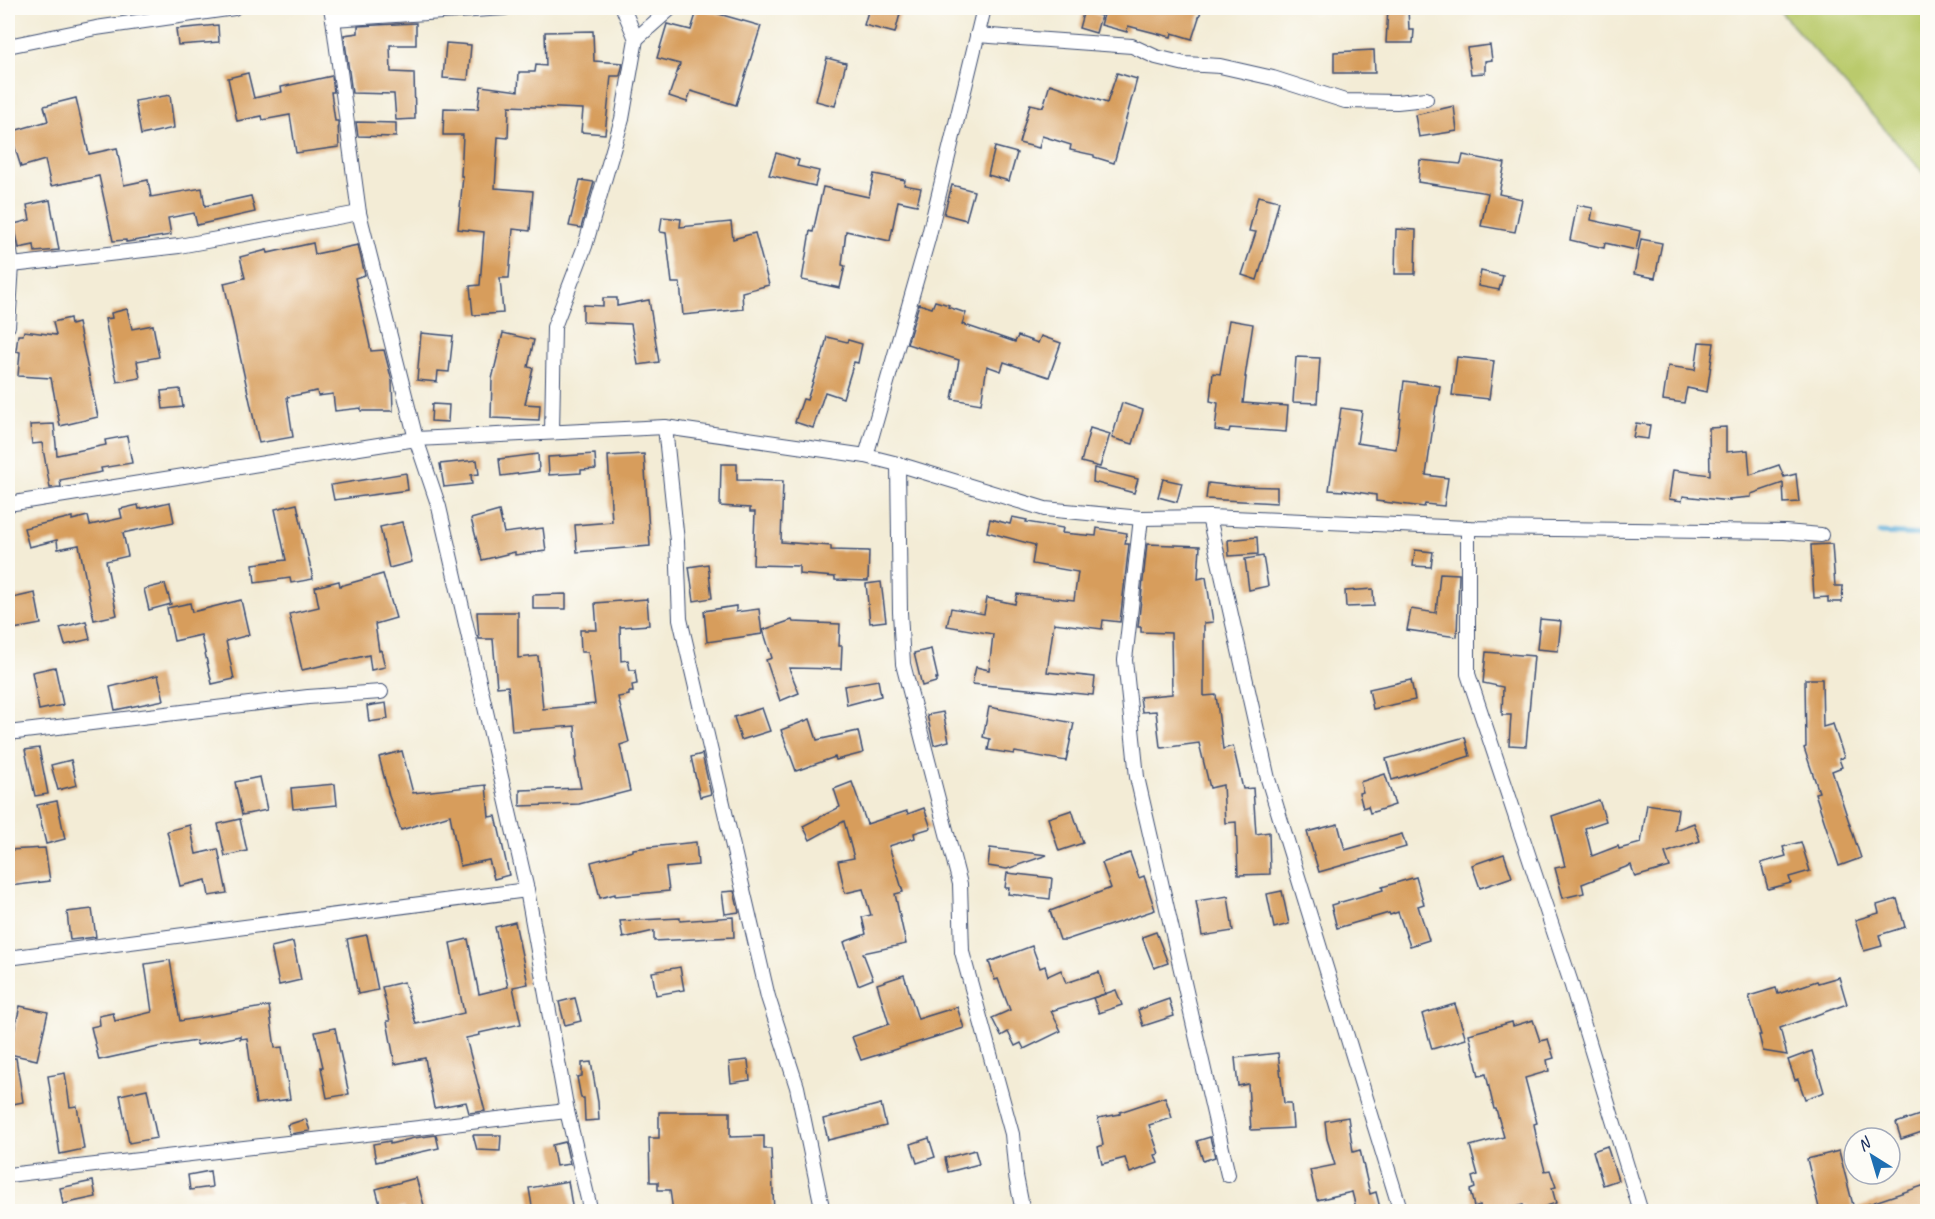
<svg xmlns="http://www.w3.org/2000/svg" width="1935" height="1219" font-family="Caveat,sans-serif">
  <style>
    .green { fill: #baca6c; stroke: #6a7c65; stroke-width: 1.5 }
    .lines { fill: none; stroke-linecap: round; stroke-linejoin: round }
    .stream { stroke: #61b0db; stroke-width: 5 }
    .building { fill: #d79d5c }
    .street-casing { stroke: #3b4b70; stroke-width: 16 }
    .street { stroke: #fff; stroke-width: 14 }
  </style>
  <rect width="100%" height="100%" fill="#fdfcf7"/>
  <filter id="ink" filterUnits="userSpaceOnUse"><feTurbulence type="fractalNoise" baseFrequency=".0167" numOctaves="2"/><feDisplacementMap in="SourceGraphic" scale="12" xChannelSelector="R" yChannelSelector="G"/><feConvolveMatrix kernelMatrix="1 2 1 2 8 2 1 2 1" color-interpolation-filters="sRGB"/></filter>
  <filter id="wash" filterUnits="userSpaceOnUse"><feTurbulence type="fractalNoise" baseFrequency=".008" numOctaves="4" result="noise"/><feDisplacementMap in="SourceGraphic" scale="24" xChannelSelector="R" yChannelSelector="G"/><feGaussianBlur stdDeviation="1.35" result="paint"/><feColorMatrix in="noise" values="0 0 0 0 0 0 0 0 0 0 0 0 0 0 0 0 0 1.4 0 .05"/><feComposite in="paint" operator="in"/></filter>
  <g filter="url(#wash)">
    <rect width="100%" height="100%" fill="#f3ecd6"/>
    <polygon class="green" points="1777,8 1927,8 1927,177"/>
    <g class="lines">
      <polyline class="stream" points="1879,533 1928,535"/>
    </g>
    <g id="blocks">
      <g class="building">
        <polygon points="698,8 761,26 736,105 691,91 687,102 669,96 680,64 657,58 667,24 691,30"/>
        <polygon points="869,8 890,8 901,10 895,33 864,25"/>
        <polygon points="1106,8 1202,8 1192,39 1172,33 1171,37 1128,26 1127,32 1101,25"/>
        <polygon points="1388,8 1408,8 1409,30 1414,30 1413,43 1386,43"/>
        <polygon points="1084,10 1101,16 1096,33 1079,28"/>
        <polygon points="416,23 416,45 390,45 391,72 414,73 415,119 396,120 394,94 352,93 344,35 358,33 358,26"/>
        <polygon points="218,25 219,42 178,45 176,29"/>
        <polygon points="593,31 594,61 623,63 620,76 611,76 605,134 581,132 583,109 509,106 508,138 498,137 495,188 533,191 530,231 513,229 509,278 500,278 503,313 473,315 470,286 480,285 484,232 458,229 463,176 461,176 463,135 443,135 444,108 478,109 481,86 518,91 519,72 535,72 536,65 546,66 545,32"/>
        <polygon points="446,43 471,45 468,80 443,78"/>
        <polygon points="1490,45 1492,60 1485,61 1485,73 1471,74 1467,48"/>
        <polygon points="1374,50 1375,73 1334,73 1334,52"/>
        <polygon points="827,58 846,63 835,106 816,101"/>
        <polygon points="248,73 254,98 282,92 281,87 332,76 334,92 331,92 335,121 338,121 339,147 296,153 290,115 263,120 262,116 237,121 228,78"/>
        <polygon points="1117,73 1137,79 1114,163 1094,157 1094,155 1070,150 1071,145 1042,136 1039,148 1019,143 1030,104 1043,107 1050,84 1107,103"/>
        <polygon points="170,95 174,128 141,135 135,101"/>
        <polygon points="76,98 89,154 117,148 124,185 148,180 151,197 202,188 205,206 251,196 255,212 197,225 194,213 168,218 171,235 126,242 126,240 113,241 99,176 51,186 45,160 21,167 10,132 48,121 44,106"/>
        <polygon points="1454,106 1457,131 1419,137 1415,115"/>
        <polygon points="356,122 396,123 396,137 358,136"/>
        <polygon points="995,147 1017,153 1009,181 988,175"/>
        <polygon points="776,153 799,160 797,166 819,171 815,186 769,175"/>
        <polygon points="1463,155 1505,163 1499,194 1522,199 1515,232 1481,226 1488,193 1418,182 1420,160 1461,164"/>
        <polygon points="874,174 905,180 904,185 921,188 917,205 898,201 890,241 846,231 842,265 845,266 840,288 802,280 810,231 813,232 823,187 869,197"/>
        <polygon points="580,180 594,182 581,228 569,226"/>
        <polygon points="952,185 974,191 966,220 944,214"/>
        <polygon points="1258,196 1279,201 1268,244 1257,280 1242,275 1256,232 1249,231"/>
        <polygon points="50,200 59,250 35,252 34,245 19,248 14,224 30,220 27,205"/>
        <polygon points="1577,205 1593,208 1591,220 1640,231 1636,250 1605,243 1604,248 1570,240"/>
        <polygon points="662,217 681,219 680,227 731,222 733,239 755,233 769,285 742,292 743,309 683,315 680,283 672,283 666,233 660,232"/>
        <polygon points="1396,229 1416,230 1415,274 1395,274"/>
        <polygon points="1641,239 1662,243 1655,278 1634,274"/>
        <polygon points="313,243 315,254 358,245 365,275 355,278 371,351 384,350 392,381 393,411 361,411 361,408 335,411 333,394 318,396 317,391 287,397 293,437 259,443 224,283 245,278 240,257 267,250 268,253"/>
        <polygon points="1481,271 1503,276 1499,290 1478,286"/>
        <polygon points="603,298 617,298 617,306 649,300 659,362 638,365 631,324 583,322 583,305 603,306"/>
        <polygon points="935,301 949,305 948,307 966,313 962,324 1015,342 1018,336 1038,343 1041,336 1061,343 1049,377 1004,362 1001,371 987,366 981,404 952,399 959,360 907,344 919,304 932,308"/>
        <polygon points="127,309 132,329 153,325 159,357 137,361 140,378 117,382 105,319 112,318 111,313"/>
        <polygon points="70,318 71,325 78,323 98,417 60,426 51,378 18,376 20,352 16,351 18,335 23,335 24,331 56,335 53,322"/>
        <polygon points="1229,320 1253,324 1245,377 1246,377 1243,403 1288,406 1286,432 1230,428 1229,432 1215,430 1218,403 1210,401 1213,373 1220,374"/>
        <polygon points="421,333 453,336 449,372 438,371 437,382 417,380"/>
        <polygon points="503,333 534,340 528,367 533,368 525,404 540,405 539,420 491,418 492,379"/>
        <polygon points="827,337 847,342 848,340 862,344 858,363 854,362 843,398 825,392 813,428 795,422 803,399 807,400 820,360 821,361"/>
        <polygon points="1699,342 1714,343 1707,392 1687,388 1684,403 1663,400 1668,366 1695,370"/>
        <polygon points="1296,357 1320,358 1317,403 1293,402"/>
        <polygon points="1457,357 1494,361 1489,399 1452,395"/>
        <polygon points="1404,381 1440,386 1437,406 1436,406 1426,475 1448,478 1444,506 1425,504 1424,507 1376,501 1376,495 1343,490 1343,491 1329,490 1341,408 1362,411 1357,443 1396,449"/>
        <polygon points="180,389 183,407 163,409 161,391"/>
        <polygon points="1122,403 1143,410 1133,444 1112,438"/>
        <polygon points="432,404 449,405 448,422 431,421"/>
        <polygon points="1636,423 1650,425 1648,439 1633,437"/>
        <polygon points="54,424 57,455 106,445 105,440 127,436 132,463 101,468 102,472 60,480 61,487 50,488 42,443 32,444 30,425"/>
        <polygon points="1726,427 1726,452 1748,450 1750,475 1779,465 1784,477 1796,474 1799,502 1784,503 1783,483 1751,494 1751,497 1729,499 1730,501 1683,496 1682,501 1669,499 1673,470 1710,475 1709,428"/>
        <polygon points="1090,428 1110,434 1100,467 1081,462"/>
        <polygon points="538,454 539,471 501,476 499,459"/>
        <polygon points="595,454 596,469 581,470 581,473 549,475 548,457"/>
        <polygon points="644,454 650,546 577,552 575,525 612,522 608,456"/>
        <polygon points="477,460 479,474 471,475 472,484 444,487 440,464"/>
        <polygon points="721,464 737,464 737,480 783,481 781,542 831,546 831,550 869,551 868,581 835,580 835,577 799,574 799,566 753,565 755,512 750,512 750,508 720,506"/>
        <polygon points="1094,468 1138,479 1134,493 1093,482"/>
        <polygon points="406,473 408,490 334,500 331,485"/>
        <polygon points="1163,479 1182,483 1177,502 1158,497"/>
        <polygon points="1208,483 1235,486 1277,487 1277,503 1206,499"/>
        <polygon points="170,502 174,522 123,533 128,556 106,561 117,615 94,620 79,545 58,549 57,540 29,547 24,528 72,517 72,520 88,516 90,525 122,518 120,509 138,505 139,509"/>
        <polygon points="297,504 313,579 291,583 290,578 255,583 253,564 286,560 275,509"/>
        <polygon points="499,511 504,533 543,528 546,551 515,555 515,552 482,560 471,519"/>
        <polygon points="1012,517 1027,520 1026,522 1063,528 1062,533 1096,536 1097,528 1127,533 1125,544 1129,544 1120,622 1103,620 1102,629 1054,623 1047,672 1095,677 1093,695 972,684 976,667 989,670 993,634 947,626 951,608 984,614 987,598 1015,604 1017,594 1074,600 1078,572 1032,564 1035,545 987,532 990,519 1010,524"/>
        <polygon points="402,522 412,562 389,568 380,527"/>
        <polygon points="1257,537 1258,554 1229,556 1228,540"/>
        <polygon points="1147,544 1200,546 1198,579 1206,577 1213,622 1204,623 1204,696 1216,695 1223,749 1233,746 1243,789 1253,788 1256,834 1269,832 1270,874 1238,875 1236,822 1225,823 1223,785 1210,788 1199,743 1162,748 1160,747 1156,711 1142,712 1140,697 1172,694 1171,633 1141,632 1141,627 1138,627"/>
        <polygon points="1832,544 1835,586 1843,586 1842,602 1828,602 1828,597 1814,598 1811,545"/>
        <polygon points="1415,550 1433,552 1431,567 1413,566"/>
        <polygon points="1263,556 1268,586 1249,590 1245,559"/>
        <polygon points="708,564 712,598 694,601 689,567"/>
        <polygon points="1440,573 1459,574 1457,637 1407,630 1411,609 1436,613"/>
        <polygon points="383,574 396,618 375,624 379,651 381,650 385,667 371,670 369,655 302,670 289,614 319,607 315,587 339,581 340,586"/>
        <polygon points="881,582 886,621 870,623 866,584"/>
        <polygon points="165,584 171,604 149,610 144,589"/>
        <polygon points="1373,589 1374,606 1346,607 1345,591"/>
        <polygon points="35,593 41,624 8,630 8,599"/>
        <polygon points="566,594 566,609 533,609 533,595"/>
        <polygon points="647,599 649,625 620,627 621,661 628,660 630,670 635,670 637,684 632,685 633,692 629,692 629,695 618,697 629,742 620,745 630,791 579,804 520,806 520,790 581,788 575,758 577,758 575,726 512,731 508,686 497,687 493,639 479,639 477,612 518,612 518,658 538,656 543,709 595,704 588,652 581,652 580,630 597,630 595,603"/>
        <polygon points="241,600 249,635 226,641 234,679 212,684 201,635 174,641 167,608 190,603 192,612"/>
        <polygon points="736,606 736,612 759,609 762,634 707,642 704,611"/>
        <polygon points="1540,619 1561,621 1558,651 1537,649"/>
        <polygon points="792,620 793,622 840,624 839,646 842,646 841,669 789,668 799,693 780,701 766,660 772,658 763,630"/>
        <polygon points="86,621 90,639 65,645 60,628"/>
        <polygon points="931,649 938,679 936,678 936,682 922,686 914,653"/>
        <polygon points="1486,652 1534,656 1526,746 1509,745 1511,715 1502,715 1503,687 1483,683"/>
        <polygon points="55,667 63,705 39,710 32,672"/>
        <polygon points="158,675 164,700 115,710 110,687"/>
        <polygon points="1805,679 1822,679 1823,727 1833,724 1844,757 1839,759 1842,767 1832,771 1861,858 1839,866 1815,793 1819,792 1804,748 1806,747"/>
        <polygon points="878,680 881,696 847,705 844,686"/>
        <polygon points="1411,680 1415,700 1373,709 1369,689"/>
        <polygon points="386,703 388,719 369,722 367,706"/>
        <polygon points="989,707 1074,723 1066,761 1015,752 1014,754 988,750 990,739 983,737"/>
        <polygon points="762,708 770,731 741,740 734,717"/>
        <polygon points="943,712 949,741 934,745 927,715"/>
        <polygon points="810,719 817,740 858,731 863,753 836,760 835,757 796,771 781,730"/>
        <polygon points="1465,737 1470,756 1392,780 1386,759"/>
        <polygon points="39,748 48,794 35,796 25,750"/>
        <polygon points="402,751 413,793 486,785 489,817 496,816 509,875 494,879 489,860 460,866 450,815 401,830 389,796 379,757"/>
        <polygon points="702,754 711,794 700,797 691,757"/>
        <polygon points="71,760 77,785 58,790 51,765"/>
        <polygon points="1385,774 1395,805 1370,813 1368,806 1363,808 1359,793 1363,792 1360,782"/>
        <polygon points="260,777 267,810 242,815 235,782"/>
        <polygon points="852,782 867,824 907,811 908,814 924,808 931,828 914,833 915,838 889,846 903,892 895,894 906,944 863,953 873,979 858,985 844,942 866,934 862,917 871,915 863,889 845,893 838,861 854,858 844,821 810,840 803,826 840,807 834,789"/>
        <polygon points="335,784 337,805 293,809 291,788"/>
        <polygon points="1599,800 1606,821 1585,828 1592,856 1618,846 1619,849 1641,843 1647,804 1678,809 1675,830 1694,823 1700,841 1665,853 1670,867 1635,877 1631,865 1582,884 1584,893 1563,898 1555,868 1565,866 1552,816"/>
        <polygon points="57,801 65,839 46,844 37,805"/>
        <polygon points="1072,810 1083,843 1059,851 1048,818"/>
        <polygon points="240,819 247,851 225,856 218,824"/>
        <polygon points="1338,824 1345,850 1402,834 1406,847 1319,872 1307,832"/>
        <polygon points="190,825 196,854 218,849 227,893 209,896 206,880 180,886 167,831"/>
        <polygon points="696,842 698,865 666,868 669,891 615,896 615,894 600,898 591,862 633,851 633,849"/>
        <polygon points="1801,842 1810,871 1789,877 1791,883 1768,889 1761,863 1786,856 1783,847"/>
        <polygon points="45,848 50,881 10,886 8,850"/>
        <polygon points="990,848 1047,855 1007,869 988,866"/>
        <polygon points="1130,853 1139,878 1144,876 1155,910 1066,940 1060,940 1050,911 1111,888 1102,863"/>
        <polygon points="1504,854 1512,877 1480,888 1472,865"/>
        <polygon points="1007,873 1052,878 1050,899 1008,894 1009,888 1005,888"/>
        <polygon points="1416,877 1424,904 1418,906 1429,940 1410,946 1398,912 1390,915 1389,913 1337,928 1331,905 1383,890 1382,887"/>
        <polygon points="734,891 739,912 725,914 722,892"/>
        <polygon points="1282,891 1289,924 1274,928 1267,894"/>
        <polygon points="1228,896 1233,931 1202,936 1196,901"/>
        <polygon points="1897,899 1905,927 1879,935 1882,946 1864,951 1855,920 1879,913 1877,905"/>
        <polygon points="92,909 96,937 70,940 67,912"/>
        <polygon points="733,917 734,937 654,941 654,931 623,938 620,921 680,918 680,921"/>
        <polygon points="515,922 528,984 513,987 521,1024 479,1033 480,1035 466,1038 485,1111 469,1113 466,1102 434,1108 425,1058 395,1064 387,1021 390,1021 382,987 404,982 416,1024 464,1013 450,943 468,939 479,994 508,987 495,927"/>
        <polygon points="1156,932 1168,963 1154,968 1142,937"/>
        <polygon points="367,935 378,990 358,994 347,939"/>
        <polygon points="293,942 301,980 279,985 271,947"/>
        <polygon points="1032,946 1040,968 1045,966 1048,976 1061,970 1066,983 1099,972 1105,994 1051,1011 1061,1031 1024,1049 1021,1043 1015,1046 1008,1032 1001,1036 992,1018 1010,1010 998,979 995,980 989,962"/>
        <polygon points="170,960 180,1021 269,1006 275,1048 282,1047 290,1099 256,1104 247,1038 240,1039 240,1036 197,1045 196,1041 158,1047 99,1060 91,1027 100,1025 99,1016 113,1013 115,1021 152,1012 145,964"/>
        <polygon points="680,967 684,990 656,995 652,972"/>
        <polygon points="904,975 918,1019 957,1007 964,1028 861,1060 852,1037 889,1024 877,984"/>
        <polygon points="1839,977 1847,1004 1780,1028 1787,1055 1763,1051 1759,1035 1761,1035 1749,996 1776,988 1778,994 1817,981 1818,983"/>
        <polygon points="1116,990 1122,1005 1099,1013 1093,998"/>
        <polygon points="575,998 581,1021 565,1025 559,1002"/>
        <polygon points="1169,999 1174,1016 1143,1026 1138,1010"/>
        <polygon points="1455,1004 1466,1039 1432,1049 1422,1014"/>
        <polygon points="20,1006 48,1012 37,1060 9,1054"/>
        <polygon points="1533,1020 1540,1041 1548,1039 1554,1058 1547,1060 1549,1071 1525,1078 1537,1123 1534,1124 1537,1141 1545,1171 1550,1170 1556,1187 1552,1188 1556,1203 1528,1212 1525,1212 1523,1205 1497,1212 1482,1212 1480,1205 1474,1207 1470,1190 1475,1188 1472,1177 1478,1175 1470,1146 1504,1137 1496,1109 1494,1109 1486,1074 1479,1076 1469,1034 1512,1022 1513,1026"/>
        <polygon points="335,1028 349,1094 327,1098 321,1067 323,1067 315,1032"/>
        <polygon points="1812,1051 1824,1092 1805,1099 1798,1079 1795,1080 1788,1060"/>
        <polygon points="1278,1053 1284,1103 1291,1103 1293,1128 1251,1130 1248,1084 1238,1086 1235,1058"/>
        <polygon points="8,1058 16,1058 23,1102 8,1105"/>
        <polygon points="748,1060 750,1080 731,1083 729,1062"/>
        <polygon points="591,1062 598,1102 599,1120 585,1121 584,1098 581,1098 577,1077 582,1076 582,1063"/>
        <polygon points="65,1073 70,1107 77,1106 84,1149 60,1154 48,1076"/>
        <polygon points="147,1089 157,1138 129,1143 120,1095"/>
        <polygon points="1165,1097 1172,1118 1149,1125 1159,1154 1155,1155 1158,1163 1130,1173 1125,1158 1102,1164 1098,1147 1103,1145 1098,1118 1120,1114 1120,1112"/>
        <polygon points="881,1104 886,1126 828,1140 823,1119"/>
        <polygon points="659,1112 730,1112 730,1137 764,1136 764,1149 771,1149 774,1212 673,1212 670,1190 658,1190 658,1182 650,1182 649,1138 659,1138"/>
        <polygon points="1928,1112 1928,1130 1901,1139 1896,1123"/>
        <polygon points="1348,1117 1353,1152 1360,1150 1370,1194 1376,1192 1381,1212 1357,1212 1352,1192 1317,1200 1310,1170 1335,1165 1327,1139 1325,1121"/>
        <polygon points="306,1119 310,1131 290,1134 287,1125"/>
        <polygon points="436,1135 439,1148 376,1162 373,1144 390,1141 390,1144 414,1138"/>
        <polygon points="473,1135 501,1135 500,1151 477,1150"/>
        <polygon points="1210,1137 1215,1157 1203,1161 1197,1141"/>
        <polygon points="929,1138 935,1157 917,1163 911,1144"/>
        <polygon points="565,1142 570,1164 556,1166 552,1145"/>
        <polygon points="1607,1146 1618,1180 1603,1185 1593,1151"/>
        <polygon points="975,1150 979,1164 948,1172 945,1158"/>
        <polygon points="1839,1151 1854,1209 1928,1184 1928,1212 1820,1212 1807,1159"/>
        <polygon points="210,1171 212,1187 190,1190 188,1175"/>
        <polygon points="416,1178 426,1212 405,1212 404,1207 382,1212 376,1189"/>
        <polygon points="93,1181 96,1197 63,1204 60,1188"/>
        <polygon points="568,1181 573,1212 533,1212 529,1188"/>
      </g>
    </g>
  </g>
  <g filter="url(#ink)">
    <use href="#blocks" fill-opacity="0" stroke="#3b4b70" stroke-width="1.5"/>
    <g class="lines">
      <g class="street-casing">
        <g id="street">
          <polyline points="331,8 333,19 505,8"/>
          <polyline points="333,19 359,213 416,439 439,507 527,890 567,1111 591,1212"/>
          <polyline points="977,35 1132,46 1156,57 1185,64 1220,66 1273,78 1345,101 1397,102 1426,99"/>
          <polyline points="636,39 671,8"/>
          <polyline points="8,46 96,28 234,8"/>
          <polyline points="8,238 12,265 8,326"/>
          <polyline points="12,265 179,246 359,213"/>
          <polyline points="665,427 677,541 680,619 768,997 797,1087 823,1212"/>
          <polyline points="552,432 554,327 585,246 622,119 636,39 623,8"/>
          <polyline points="866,456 928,239 984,8"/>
          <polyline points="898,464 900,612 903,664 960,884 962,952 1012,1134 1016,1176 1023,1212"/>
          <polyline points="8,504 416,439 665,427 866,456 898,464 1045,509 1141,518 1209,517 1468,528 1785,532 1821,535"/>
          <polyline points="1209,517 1268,779 1401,1212"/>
          <polyline points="1141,518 1125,660 1137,777 1228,1175"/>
          <polyline points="1468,528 1468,674 1571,983 1641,1212"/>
          <polyline points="8,733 308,697 381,692"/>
          <polyline points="8,958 527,890"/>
          <polyline points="8,1175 567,1111"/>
        </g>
      </g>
      <use href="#street" class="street"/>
    </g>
  </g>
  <rect width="1935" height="1219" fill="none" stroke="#fdfcf7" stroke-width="30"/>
  <g transform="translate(1872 1156) rotate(323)"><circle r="28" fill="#fdfcf7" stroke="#a3aaba" stroke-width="1.5"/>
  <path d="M0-4.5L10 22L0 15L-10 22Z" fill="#1f6fb2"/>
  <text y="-9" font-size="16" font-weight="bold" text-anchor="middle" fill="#1b2f5e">N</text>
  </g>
</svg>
